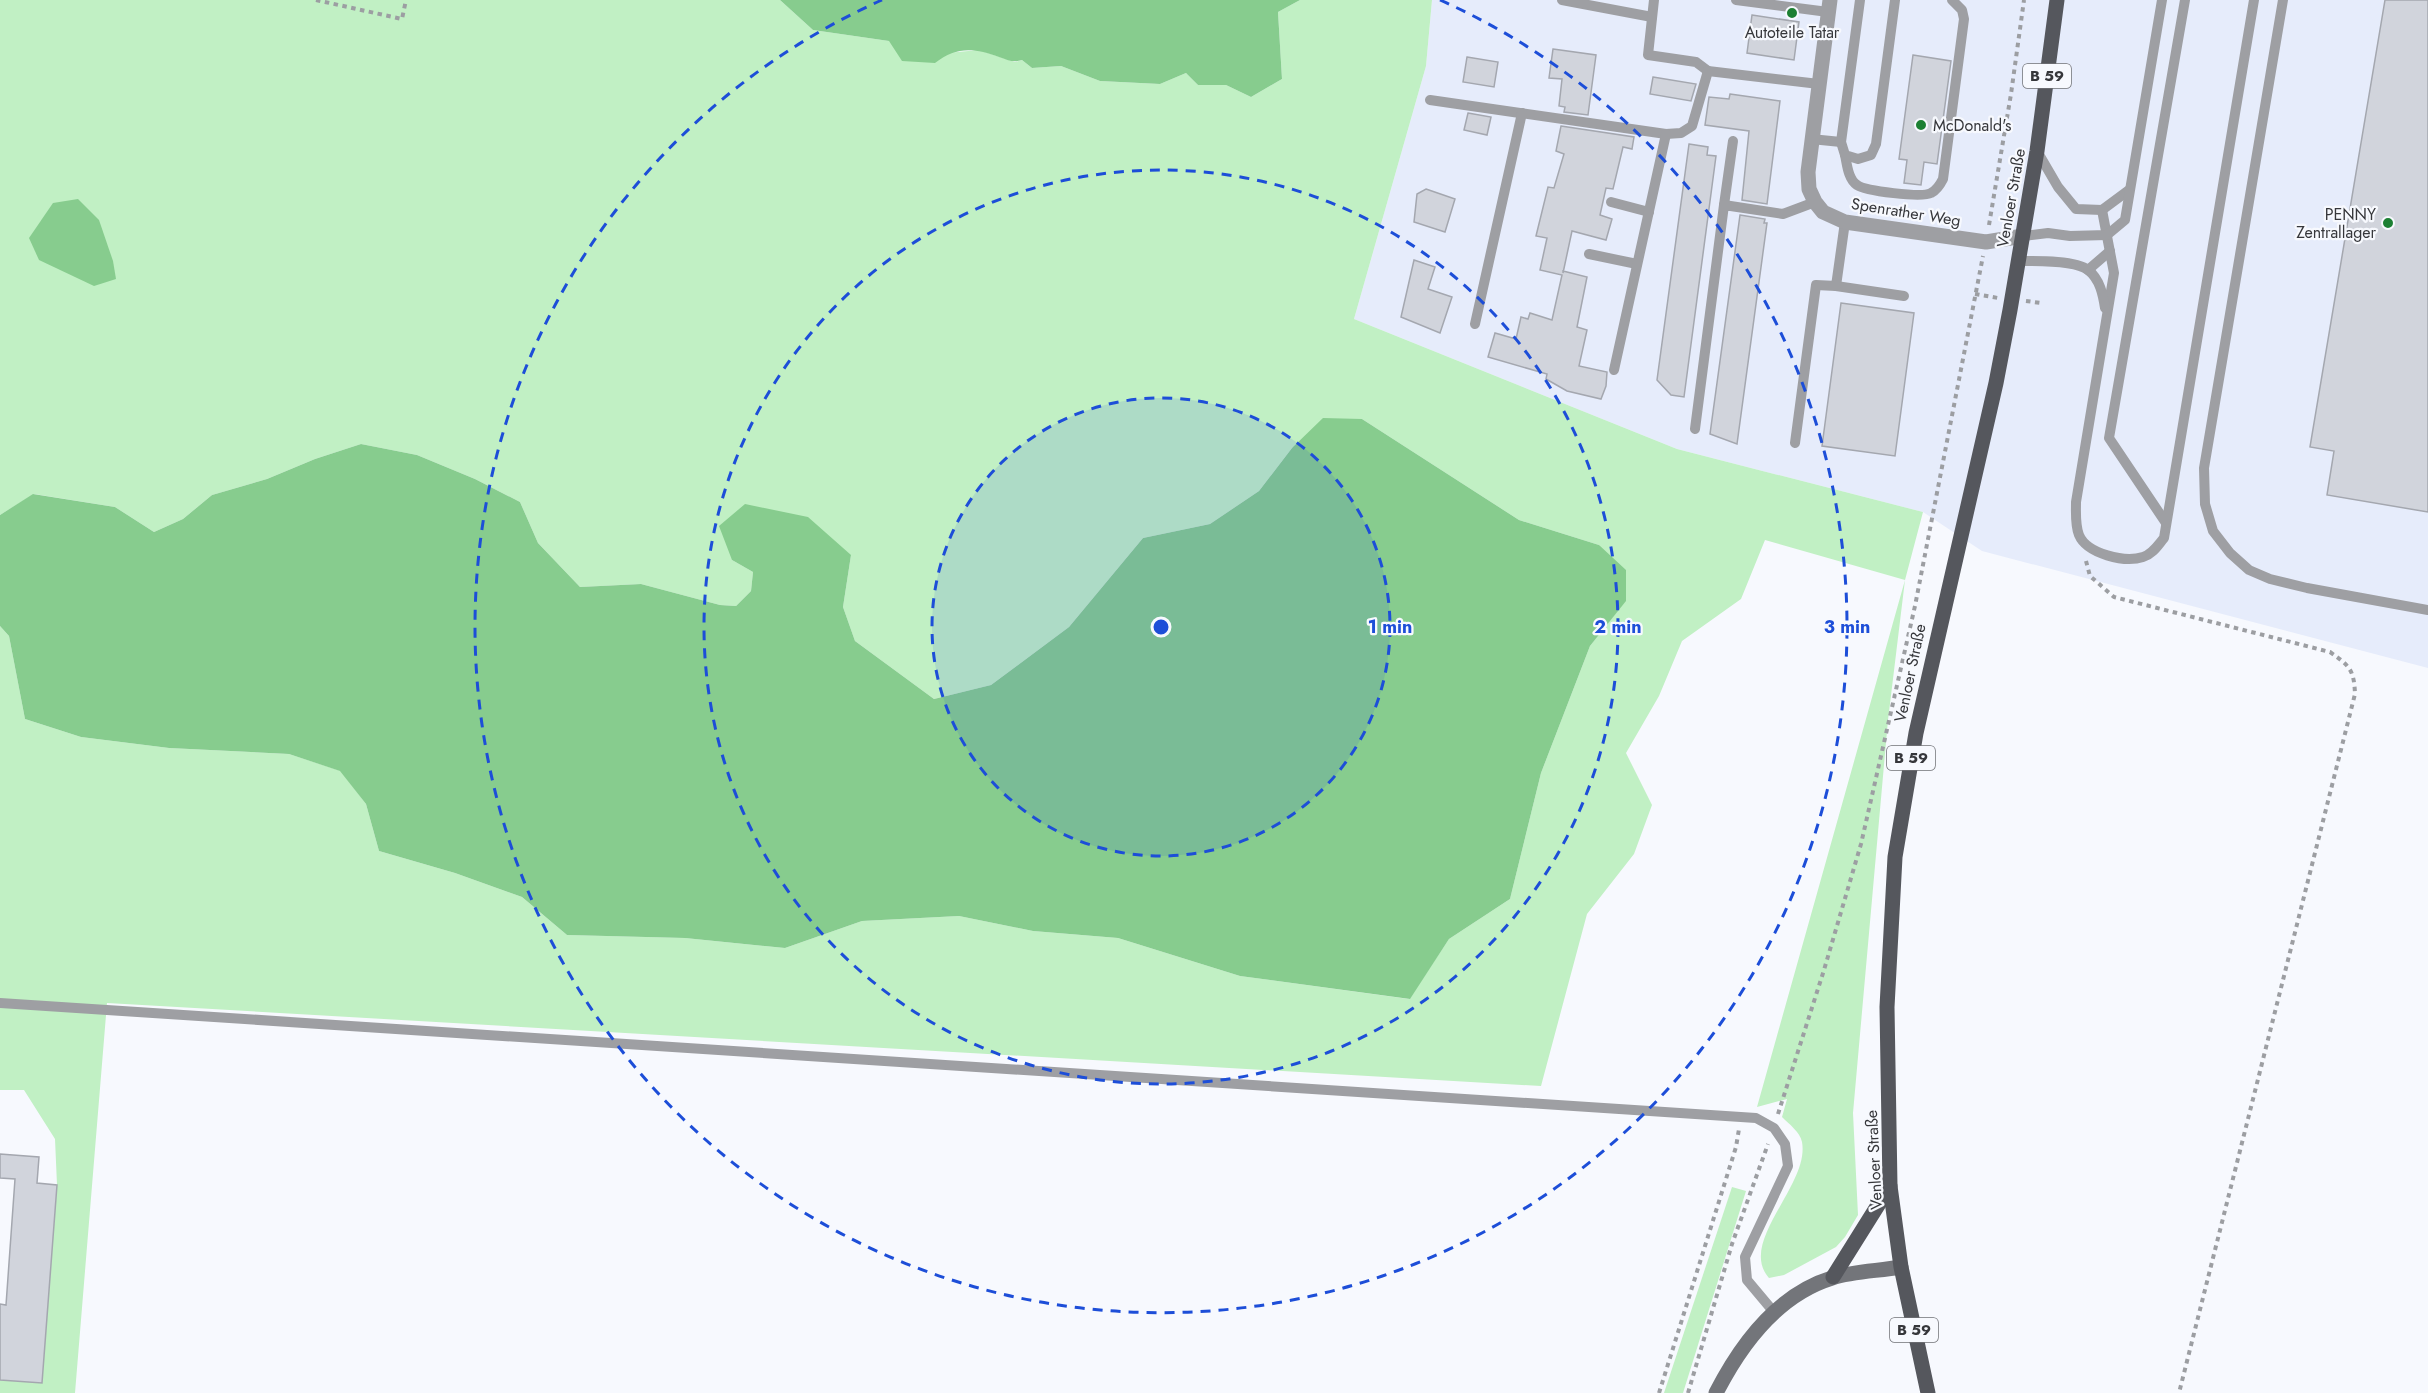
<svg xmlns="http://www.w3.org/2000/svg" width="2428" height="1393" font-family="Jost,sans-serif">
  <style>
    .built { fill: #e6ecfb }
    .green { fill: #c1f0c4 }
    .water { fill: #87cc8e }
    .building { fill: #d1d4dc; stroke: #a4a7af; stroke-width: 1.5 }
    .lines { fill: none; stroke-linecap: round; stroke-linejoin: round }
    .path { stroke: #9c9ea2; stroke-width: 4; stroke-dasharray: 4.5 4.5; stroke-linecap: butt }
    .service { stroke: #9e9fa3; stroke-width: 10 }
    .minor { stroke: #9e9fa3; stroke-width: 15 }
    .secondary { stroke: #73757a; stroke-width: 15 }
    .primary { stroke: #55575d; stroke-width: 15 }
    .ring { fill: none; stroke: #1d4ed8; stroke-width: 3; stroke-dasharray: 10 8 }
    .poi-dot { fill: #1c8033; stroke: #f7f9fe; stroke-width: 2 }
    .labels { text-anchor: middle; dominant-baseline: central; stroke-width: 4.5; stroke-linejoin: round; paint-order: stroke }
    .shield { fill: #f7f9fe; stroke: #707176; stroke-width: 1.5 }
    .shield-label { font-size: 15px; font-weight: bold; fill: #36373b }
    .poi-label { font-size: 16px; fill: #36373b; stroke: #f7f9fe }
    .street-label { font-size: 16px; fill: #36373b; stroke: #f7f9fe }
    .centre { fill: #1d4ed8; stroke: #f7f9fe; stroke-width: 3 }
    .ring-label { font-size: 18px; text-anchor: middle; font-weight: bold; fill: #1d4ed8; stroke: #f7f9fe; stroke-width: 4.5; stroke-linejoin: round; paint-order: stroke }
  </style>
  <rect width="100%" height="100%" fill="#f7f9fe"/>
  <polygon class="built" points="1432,0 2428,0 2428,668 1982,551 1923,512 1677,449 1354,319 1426,66"/>
  <g class="green">
    <path d="M0,0H780L813,30L889,41L947,53L979,50L1015,62L1022,60L1032,68L1061,66L1100,81L1160,84L1186,73L1198,85H1226L1251,97L1282,79L1278,12L1300,0H1432L1426,66L1354,319L1677,449L1923,512L1905,580L1888,720L1853,1113L1858,1215L1845,1237L1836,1247L1784,1275L1769,1278C1737,1242 1810,1185 1802,1142C1800,1132 1789,1124 1782,1117L1787,1099L1757,1107L1905,580L1765,540L1741,599L1682,641L1659,696L1626,753L1652,805L1634,854L1587,914L1541,1086L107,1003L75,1393H0V1380L42,1383L57,1185L55,1139L24,1090H0V626L9,636L25,719L81,737L169,748L289,754L341,771L366,804L379,851L455,873L522,897L567,935L685,938L785,948L862,921L959,916L1033,931L1118,938L1240,976L1409,999L1449,939L1510,899L1541,773L1590,646L1626,600L1599,545L1519,520L1362,419L1292,448L1259,491L1210,524L1143,538L1069,627L991,685L934,699L855,641L843,607L851,555L732,560L753,572L751,591L736,606L720,605L641,584L580,587L538,543L520,502L475,479L417,455L361,444L315,459L267,479L212,495L183,519L154,532L115,507L34,494L0,515Z"/>
    <polygon points="1732,1187 1746,1191 1683,1393 1664,1393"/>
  </g>
  <g class="water">
    <path d="M780,0H1300L1278,12L1282,79L1251,97L1226,85H1198L1186,73L1160,84L1100,81L1061,66L1032,68L1022,60C1013,63 1008,60 999,57C975,48 956,46 935,63L902,61L889,41L813,30Z"/>
    <polygon points="78,199 99,220 113,261 116,279 94,286 39,260 29,238 53,203"/>
    <polygon points="1323,418 1362,419 1519,520 1599,545 1626,570 1626,601 1590,646 1541,773 1510,899 1449,939 1410,999 1240,976 1118,938 1033,931 959,916 862,921 785,948 685,938 567,935 522,897 455,873 379,851 366,804 340,771 289,754 169,748 81,737 25,719 9,636 0,626 0,515 33,494 115,507 154,532 183,519 212,495 267,479 315,459 361,444 417,455 475,479 520,502 538,543 580,587 641,584 720,605 736,606 751,591 753,572 732,560 719,526 745,504 808,517 851,555 843,607 855,641 934,699 991,685 1069,627 1143,538 1210,524 1259,491 1292,448"/>
  </g>
  <g class="building">
    <polygon points="2385,0 2428,0 2428,512 2327,495 2334,451 2310,447"/>
    <polygon points="1752,15 1799,22 1794,60 1747,53"/>
    <polygon points="1553,49 1596,55 1588,115 1564,112 1565,107 1559,106 1562,79 1549,78"/>
    <polygon points="1913,55 1951,61 1937,164 1924,162 1921,185 1904,183 1907,160 1899,159"/>
    <polygon points="1467,57 1498,62 1494,87 1463,82"/>
    <polygon points="1653,77 1696,84 1691,101 1650,94"/>
    <polygon points="1730,94 1780,101 1767,204 1742,200 1749,131 1705,125 1709,97 1729,99"/>
    <polygon points="1468,113 1491,117 1487,135 1464,130"/>
    <polygon points="1561,126 1634,137 1632,149 1623,147 1613,189 1606,188 1600,215 1612,219 1606,240 1572,231 1563,273 1563,271 1587,277 1577,327 1587,330 1579,366 1607,372 1606,386 1601,399 1567,391 1546,379 1547,374 1488,357 1495,333 1516,339 1521,317 1528,319 1530,313 1552,320 1562,275 1540,270 1547,238 1536,236 1548,187 1554,188 1564,154 1556,151"/>
    <polygon points="1689,144 1708,147 1707,155 1716,156 1684,397 1671,395 1657,380"/>
    <polygon points="1426,189 1455,199 1445,232 1414,222 1417,194"/>
    <polygon points="1740,215 1765,219 1764,223 1767,223 1737,444 1710,434"/>
    <polygon points="1414,260 1435,267 1428,289 1452,297 1440,333 1401,317"/>
    <polygon points="1841,303 1914,313 1895,456 1822,446"/>
    <polygon points="0,1154 39,1157 37,1183 57,1185 42,1383 0,1380 0,1304 6,1305 15,1179 0,1178"/>
  </g>
  <g class="lines">
    <g class="path">
      <polyline points="316,0 402,19 406,0"/>
      <polyline points="1989,225 2011,94 2024,0"/>
      <polyline points="1975,294 1998,298"/>
      <polyline points="2026,301 2041,303"/>
      <path d="M2086,561L2090,576L2114,597L2330,652C2350,666 2354,670 2355,694L2179,1393"/>
      <polyline points="1778,1114 1824,970 1861,844 1915,606 1983,256"/>
      <polyline points="1659,1393 1736,1147 1739,1129"/>
      <polyline points="1688,1393 1732,1244 1768,1144"/>
    </g>
    <g class="service">
      <polyline points="1562,0 1652,17"/>
      <polyline points="1654,0 1648,55 1696,62 1708,71"/>
      <polyline points="1736,0 1828,12"/>
      <polyline points="1860,0 1841,142 1845,155 1858,159 1871,155 1876,144 1895,0"/>
      <polyline points="2283,0 2204,468 2205,504 2213,531 2230,553 2249,570 2270,579 2307,588 2428,610"/>
      <polyline points="1430,100 1666,134 1681,133 1692,126 1708,71 1819,84"/>
      <polyline points="1811,139 1841,142"/>
      <polyline points="2037,151 2058,187 2076,209 2102,210 2129,190"/>
      <path d="M1845,155C1847,164 1848,179 1857,185C1865,191 1922,198 1931,193C1937,190 1940,185 1943,179L1964,19L1962,10L1952,0"/>
      <polyline points="1611,202 1649,212"/>
      <polyline points="1724,205 1733,141"/>
      <path d="M2102,210L2114,273L2076,502C2076,513 2075,525 2079,535C2087,554 2125,563 2143,557C2153,554 2158,545 2164,538L2254,0"/>
      <polyline points="2023,236 2048,233 2070,236 2107,235 2125,220 2162,0"/>
      <polyline points="1589,254 1637,264"/>
      <path d="M2018,261C2035,261 2075,260 2088,270C2100,279 2103,295 2105,308"/>
      <polyline points="2088,270 2110,251"/>
      <polyline points="1836,286 1904,296"/>
      <polyline points="1475,324 1522,113"/>
      <polyline points="1614,370 1666,134"/>
      <polyline points="1695,429 1724,205 1783,214 1815,202"/>
      <polyline points="1795,443 1816,285 1836,286 1845,222"/>
      <polyline points="2166,523 2109,438 2185,0"/>
      <polyline points="0,1003 1756,1118 1774,1128 1785,1144 1788,1166 1745,1257 1747,1280 1773,1311"/>
    </g>
    <polyline class="minor" points="1830,0 1808,172 1809,189 1815,202 1823,212 1845,222 1986,242 2023,236"/>
    <path class="secondary" d="M1716,1393C1741,1344 1777,1295 1832,1278C1853,1271 1879,1271 1901,1267"/>
    <g class="primary">
      <polyline points="1833,1277 1890,1186"/>
      <polyline points="1928,1393 1901,1267 1890,1186 1887,1007 1895,857 1916,733 1996,383 2010,310 2037,151 2057,0"/>
    </g>
  </g>
  <circle cx="1161" cy="627" r="229" fill="#1d4ed8" fill-opacity=".12"/>
  <g class="ring">
    <circle cx="1161" cy="627" r="229"/>
    <circle cx="1161" cy="627" r="457"/>
    <path d="M1440 0A686 686 0 1 1 882 0"/>
  </g>
  <g class="poi-dot">
    <circle cx="1792" cy="13" r="6"/>
    <circle cx="1921" cy="125" r="6"/>
    <circle cx="2388" cy="223" r="6"/>
  </g>
  <g class="labels">
    <g class="shield">
      <rect x="2023" y="64" width="48" height="24" rx="4.5"/>
      <rect x="1887" y="746" width="48" height="24" rx="4.5"/>
      <rect x="1890" y="1318" width="48" height="24" rx="4.5"/>
    </g>
    <g class="shield-label">
      <text x="2047" y="76">B 59</text>
      <text x="1911" y="758">B 59</text>
      <text x="1914" y="1330">B 59</text>
    </g>
    <g class="poi-label">
      <text x="1792" y="32">Autoteile Tatar</text>
      <text x="1933" y="125" text-anchor="start">McDonald's</text>
      <text x="2376" y="214" text-anchor="end">PENNY<tspan x="2376" dy="18">Zentrallager</tspan></text>
    </g>
    <g class="street-label">
      <text transform="translate(2011 198) rotate(-80)">Venloer Straße</text>
      <text transform="translate(1906 212) rotate(9)">Spenrather Weg</text>
      <text transform="translate(1910 673) rotate(-78)">Venloer Straße</text>
      <text transform="translate(1874 1160) rotate(-93)">Venloer Straße</text>
    </g>
  </g>
  <circle cx="1161" cy="627" r="9" class="centre"/>
  <g class="ring-label">
    <text x="1390" y="633">1 min</text>
    <text x="1618" y="633">2 min</text>
    <text x="1847" y="633">3 min</text>
  </g>
</svg>
